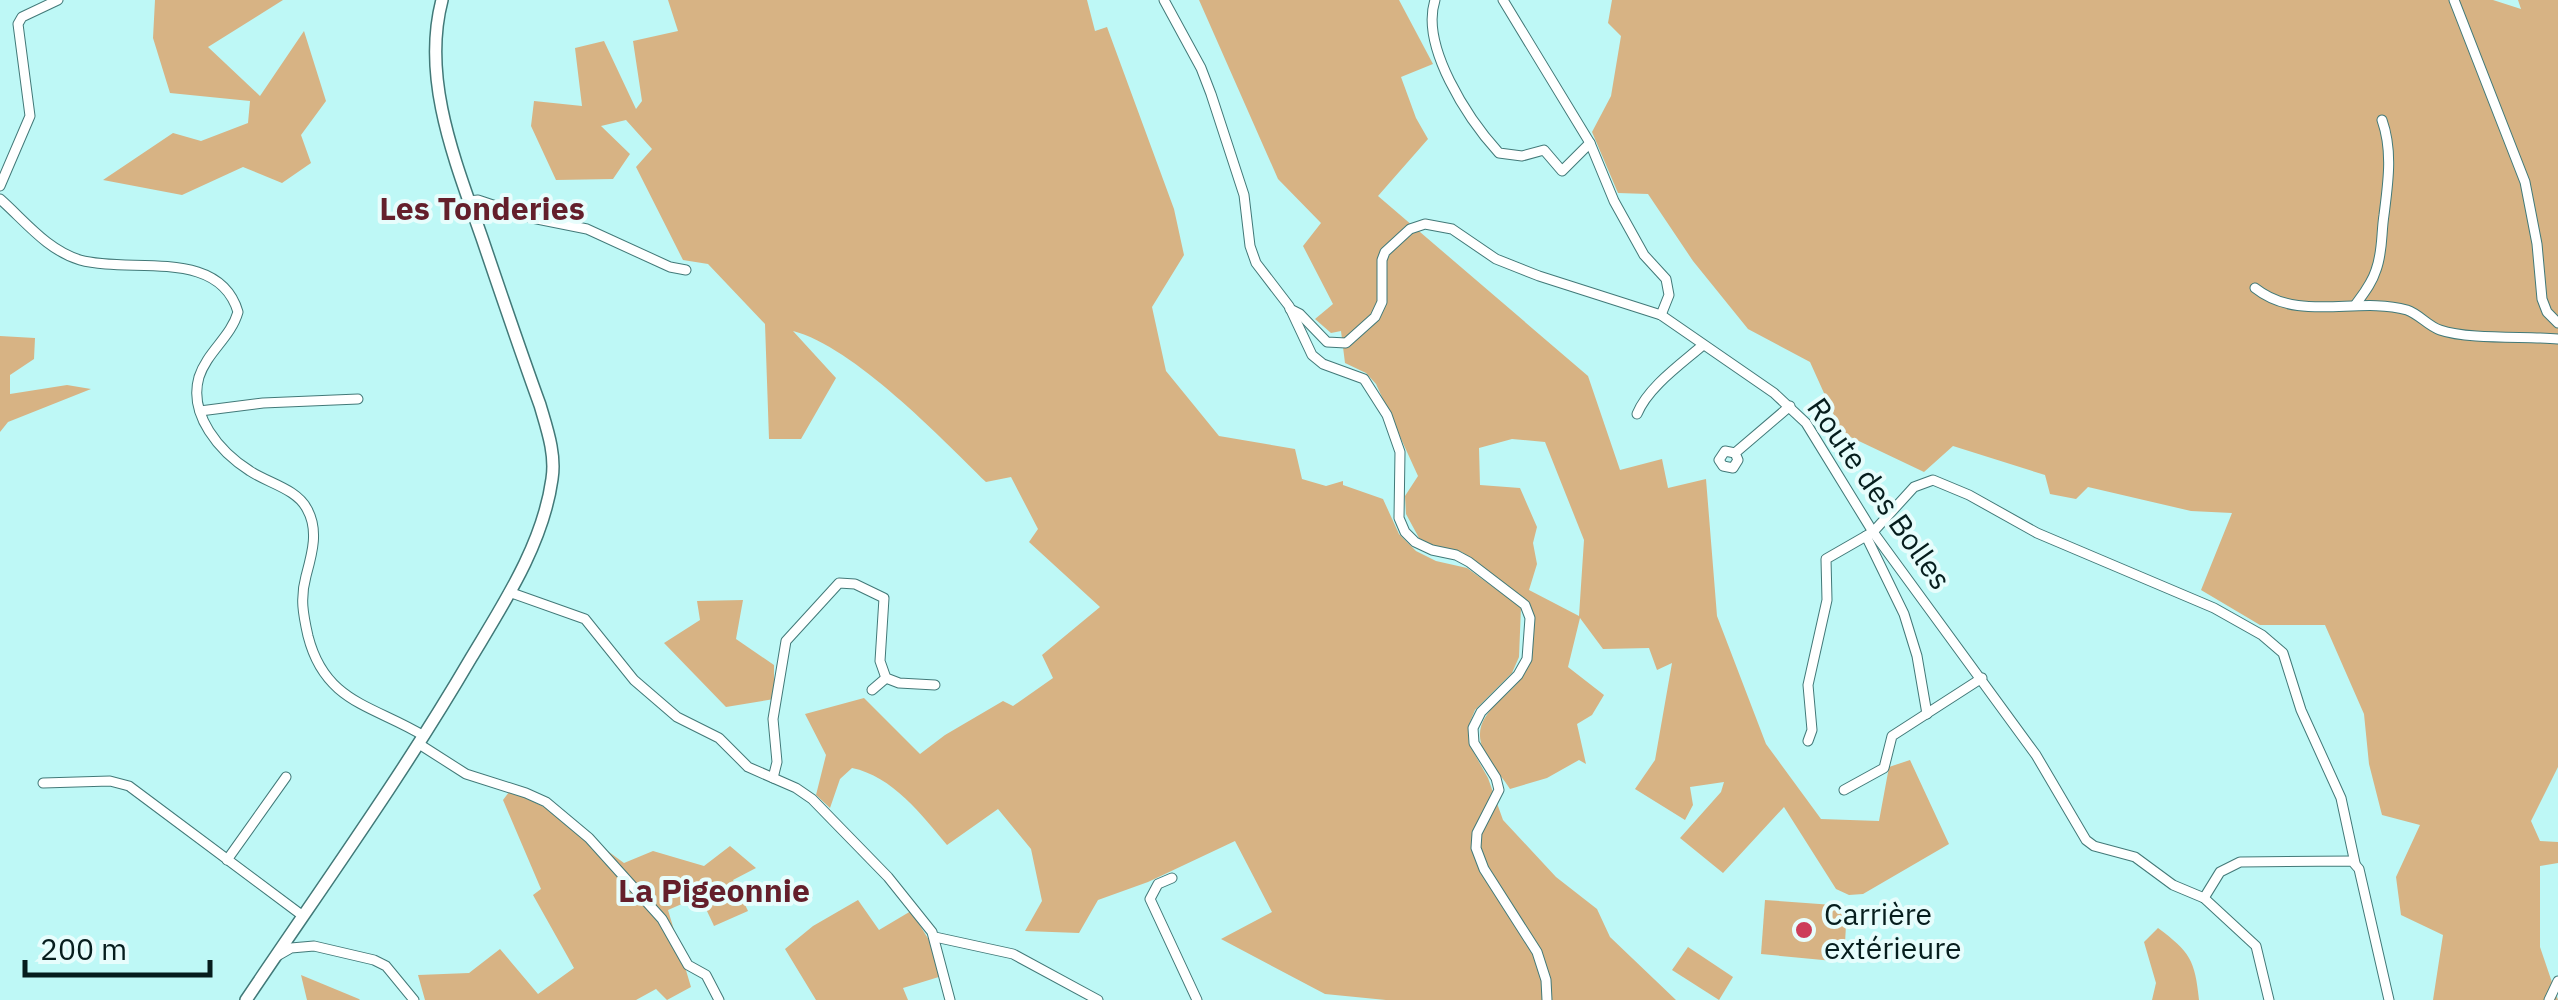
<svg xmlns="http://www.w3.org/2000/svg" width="2558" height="1000" font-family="'IBM Plex Sans',sans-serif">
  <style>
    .green { fill: #d7b384; fill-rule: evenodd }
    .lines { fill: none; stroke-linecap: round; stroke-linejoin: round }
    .minor-casing { stroke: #427978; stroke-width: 11 }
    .major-casing { stroke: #427978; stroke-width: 14 }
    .minor { stroke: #fff; stroke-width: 9 }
    .major { stroke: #fff; stroke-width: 11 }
    .poi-dot { fill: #cd3d59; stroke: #e7fdfc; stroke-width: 4 }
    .labels { text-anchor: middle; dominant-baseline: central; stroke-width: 8; stroke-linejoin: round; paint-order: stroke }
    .street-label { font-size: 30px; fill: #061d1d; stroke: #e7fdfc }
    .poi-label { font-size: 30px; fill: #061d1d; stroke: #e7fdfc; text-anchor: start }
    .neighbourhood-label { font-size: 32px; font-weight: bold; fill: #641f2b; stroke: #e7fdfc }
  </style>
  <rect width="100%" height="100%" fill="#bef8f6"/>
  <g class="green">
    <polygon points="155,0 283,0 208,47 260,96 304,31 326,101 301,135 311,163 282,183 243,167 182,195 103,180 173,133 201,141 248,123 250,101 170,93 153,38"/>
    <path d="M668,0H1087L1095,31L1107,27L1174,209L1184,255L1152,307L1166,371L1219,436L1295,449L1302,479L1326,486L1343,481V485L1383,499L1399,534L1416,551L1436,561L1467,568L1521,607L1519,657L1512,673L1475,710L1468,727L1469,744L1488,778L1503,820L1556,877L1597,909L1610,937L1676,1000H1386L1325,994L1221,939L1272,912L1235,841L1148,882L1098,900L1079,933L1025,931L1042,901L1031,849L998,809L947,845C922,815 892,776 852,768L840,779L830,808L816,795L826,755L805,714L864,698L920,754L945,735L1003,701L1013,706L1053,678L1042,655L1100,607L1029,542L1038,529L1011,477L986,482C940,437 854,347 793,331L836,378L801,439H769L765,324L708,264L683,260L636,167L652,149L626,120L601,126L630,154L613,179L556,180L531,126L534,101L582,106L575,48L604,41L636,109L642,101L633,41L678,31Z"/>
    <path d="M1199,0H1399L1433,64L1401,77L1416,118L1428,139L1378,196L1588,376L1620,470L1662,459L1668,488L1706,479L1717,616L1766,744L1821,819L1879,821L1889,767L1910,760L1949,844L1863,894L1849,895L1836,889L1784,807L1723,873L1680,838L1721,792L1724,782L1690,787L1693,805L1685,820L1635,789L1655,760L1672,663L1657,670L1649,648L1603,649L1580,618L1568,667L1604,695L1592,715L1577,724L1586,764L1579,760L1547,778L1510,789C1502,776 1484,758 1481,743C1473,712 1512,696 1524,674C1531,662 1531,649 1533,636C1534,622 1533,611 1525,599L1462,552L1432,545L1419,538L1406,514L1405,496L1418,476L1376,384L1366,373L1345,363L1341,331L1331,333L1315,319L1333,304L1303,246L1321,223L1278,179ZM1512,439L1545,442L1584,540L1579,616L1529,590L1537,564L1533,543L1537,527L1520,488L1480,485L1479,448Z"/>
    <polygon points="1612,0 2493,0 2521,9 2518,0 2558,0 2558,767 2531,821 2540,841 2558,842 2558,863 2540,866 2540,947 2558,1000 2433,1000 2443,935 2401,915 2396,877 2420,825 2382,815 2369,764 2364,714 2325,625 2260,625 2201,590 2232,513 2191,511 2088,487 2076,499 2050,494 2045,475 1953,446 1924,472 1842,433 1810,362 1748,329 1693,261 1648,194 1618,193 1592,132 1611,96 1621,36 1608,23"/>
    <polygon points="0,336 35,338 34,359 10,375 10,394 67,385 91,389 8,422 0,432"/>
    <polygon points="743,600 736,639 774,665 774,699 726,707 664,643 700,620 697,601"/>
    <path d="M509,792C552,805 588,837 624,863L653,851L704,866L730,846L756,868L733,880L748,911L714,926L700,896L668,910L691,987L667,1000L656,989L636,1000H425L418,975L469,973L500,949L538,994L574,968L533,895L541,889L503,800Z"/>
    <polygon points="858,900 879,930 911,911 937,953 942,976 903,988 908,1000 816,1000 785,949 813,926"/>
    <polygon points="1765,900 1847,906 1844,962 1761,954"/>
    <path d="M2158,928C2190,952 2195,960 2199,1000H2152L2156,983L2144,942Z"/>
    <polygon points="1688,947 1733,977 1719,1000 1672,970"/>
    <polygon points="301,975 359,999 360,1000 307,1000"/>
  </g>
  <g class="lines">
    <g class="minor-casing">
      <g id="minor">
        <polyline points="1164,0 1201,68 1211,94 1244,195 1250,246 1256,263 1289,306 1312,355 1323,364 1364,379 1387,415 1400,452 1399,518 1405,532 1415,542 1432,550 1456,555 1469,562 1525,605 1530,618 1527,659 1518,675 1481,712 1473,728 1474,743 1496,778 1499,790 1477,833 1476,848 1484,869 1537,952 1546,980 1547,1000"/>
        <path d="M1435,0C1420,46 1468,119 1499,153L1522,156L1544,150L1562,171L1590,143"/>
        <polyline points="1503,0 1590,143 1614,201 1644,255 1666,279 1669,295 1661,315"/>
        <polyline points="2454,0 2525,182 2537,244 2542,299 2547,312 2558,323"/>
        <polyline points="0,186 30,116 18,24 22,17 58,0"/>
        <path d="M0,199C25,221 47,250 80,260C130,274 219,247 238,312C231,337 207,352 199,377C188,415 220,452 250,471C268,483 297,489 307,509C319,530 312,554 306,576C300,598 303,614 308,636C325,703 373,705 424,736"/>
        <polyline points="469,201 478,200 532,218 587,229 670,267 686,270"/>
        <path d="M2255,288C2299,323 2357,296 2407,310C2419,314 2428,326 2440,330C2469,340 2526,336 2558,339"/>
        <path d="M2356,304C2364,293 2372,283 2376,270C2383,251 2381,234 2384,215C2388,183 2393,151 2382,120"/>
        <polyline points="1290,309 1300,314 1327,342 1346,343 1375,317 1382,302 1382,260 1385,252 1410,229 1425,224 1452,229 1496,259 1539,276 1661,315 1774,393 1806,423 1873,532 2036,755 2086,840 2094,846 2135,857 2173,885 2204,898 2256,946 2269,1000"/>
        <polyline points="200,411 263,403 358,399"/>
        <path d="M1637,414C1648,387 1681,364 1703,345"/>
        <polyline points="1735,453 1738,460 1733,468 1723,466 1719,460 1725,451 1735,453 1790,406"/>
        <polyline points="1866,536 1904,614 1917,656 1927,714"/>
        <polyline points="509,592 585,619 634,680 677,717 719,738 748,767 796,788 812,799 888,877 932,932 950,1000"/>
        <polyline points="872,690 886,678"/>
        <polyline points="1808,741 1812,730 1808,685 1827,600 1826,559 1873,532 1914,487 1933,480 1969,495 2037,533 2214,608 2262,635 2283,653 2301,710 2341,798 2355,863"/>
        <polyline points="419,744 466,774 526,793 546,802 589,838 662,919 688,965 706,975 719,1000"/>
        <polyline points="773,778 777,762 773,719 786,641 839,583 855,584 884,598 880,661 886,678 899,683 935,685"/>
        <polyline points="43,783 110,781 129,786 303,916"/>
        <polyline points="1844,790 1884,768 1892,736 1982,678"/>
        <polyline points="227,860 286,777"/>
        <polyline points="1172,878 1158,884 1150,899 1197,1000"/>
        <polyline points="2204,898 2220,872 2240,862 2352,861 2359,869 2389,1000"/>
        <polyline points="935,937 1013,954 1098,1000"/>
        <polyline points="277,956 291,948 314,946 374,960 386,966 414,1000"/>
        <polyline points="2549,1000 2558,981"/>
      </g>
    </g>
    <g class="major-casing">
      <path id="major" d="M246,1000C322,887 402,776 471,658C504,603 543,544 552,479C556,454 547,429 540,405C520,350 501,294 482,238C456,163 421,80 442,0"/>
    </g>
    <use href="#minor" class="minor"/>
    <use href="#major" class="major"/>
  </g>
  <circle class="poi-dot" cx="1804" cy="930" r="10"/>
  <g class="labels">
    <g class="street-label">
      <text transform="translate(1880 493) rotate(55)">Route des Bolles</text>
    </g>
    <g class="poi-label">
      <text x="1824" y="913">Carrière<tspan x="1824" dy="34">extérieure</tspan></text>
    </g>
    <g class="neighbourhood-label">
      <text x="482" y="208">Les Tonderies</text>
      <text x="714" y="890">La Pigeonnie</text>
    </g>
  </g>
  <path d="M25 960v15h185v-15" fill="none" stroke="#061d1d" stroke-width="5"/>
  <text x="40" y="960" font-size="30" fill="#061d1d" stroke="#e7fdfc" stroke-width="8" paint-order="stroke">200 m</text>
</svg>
